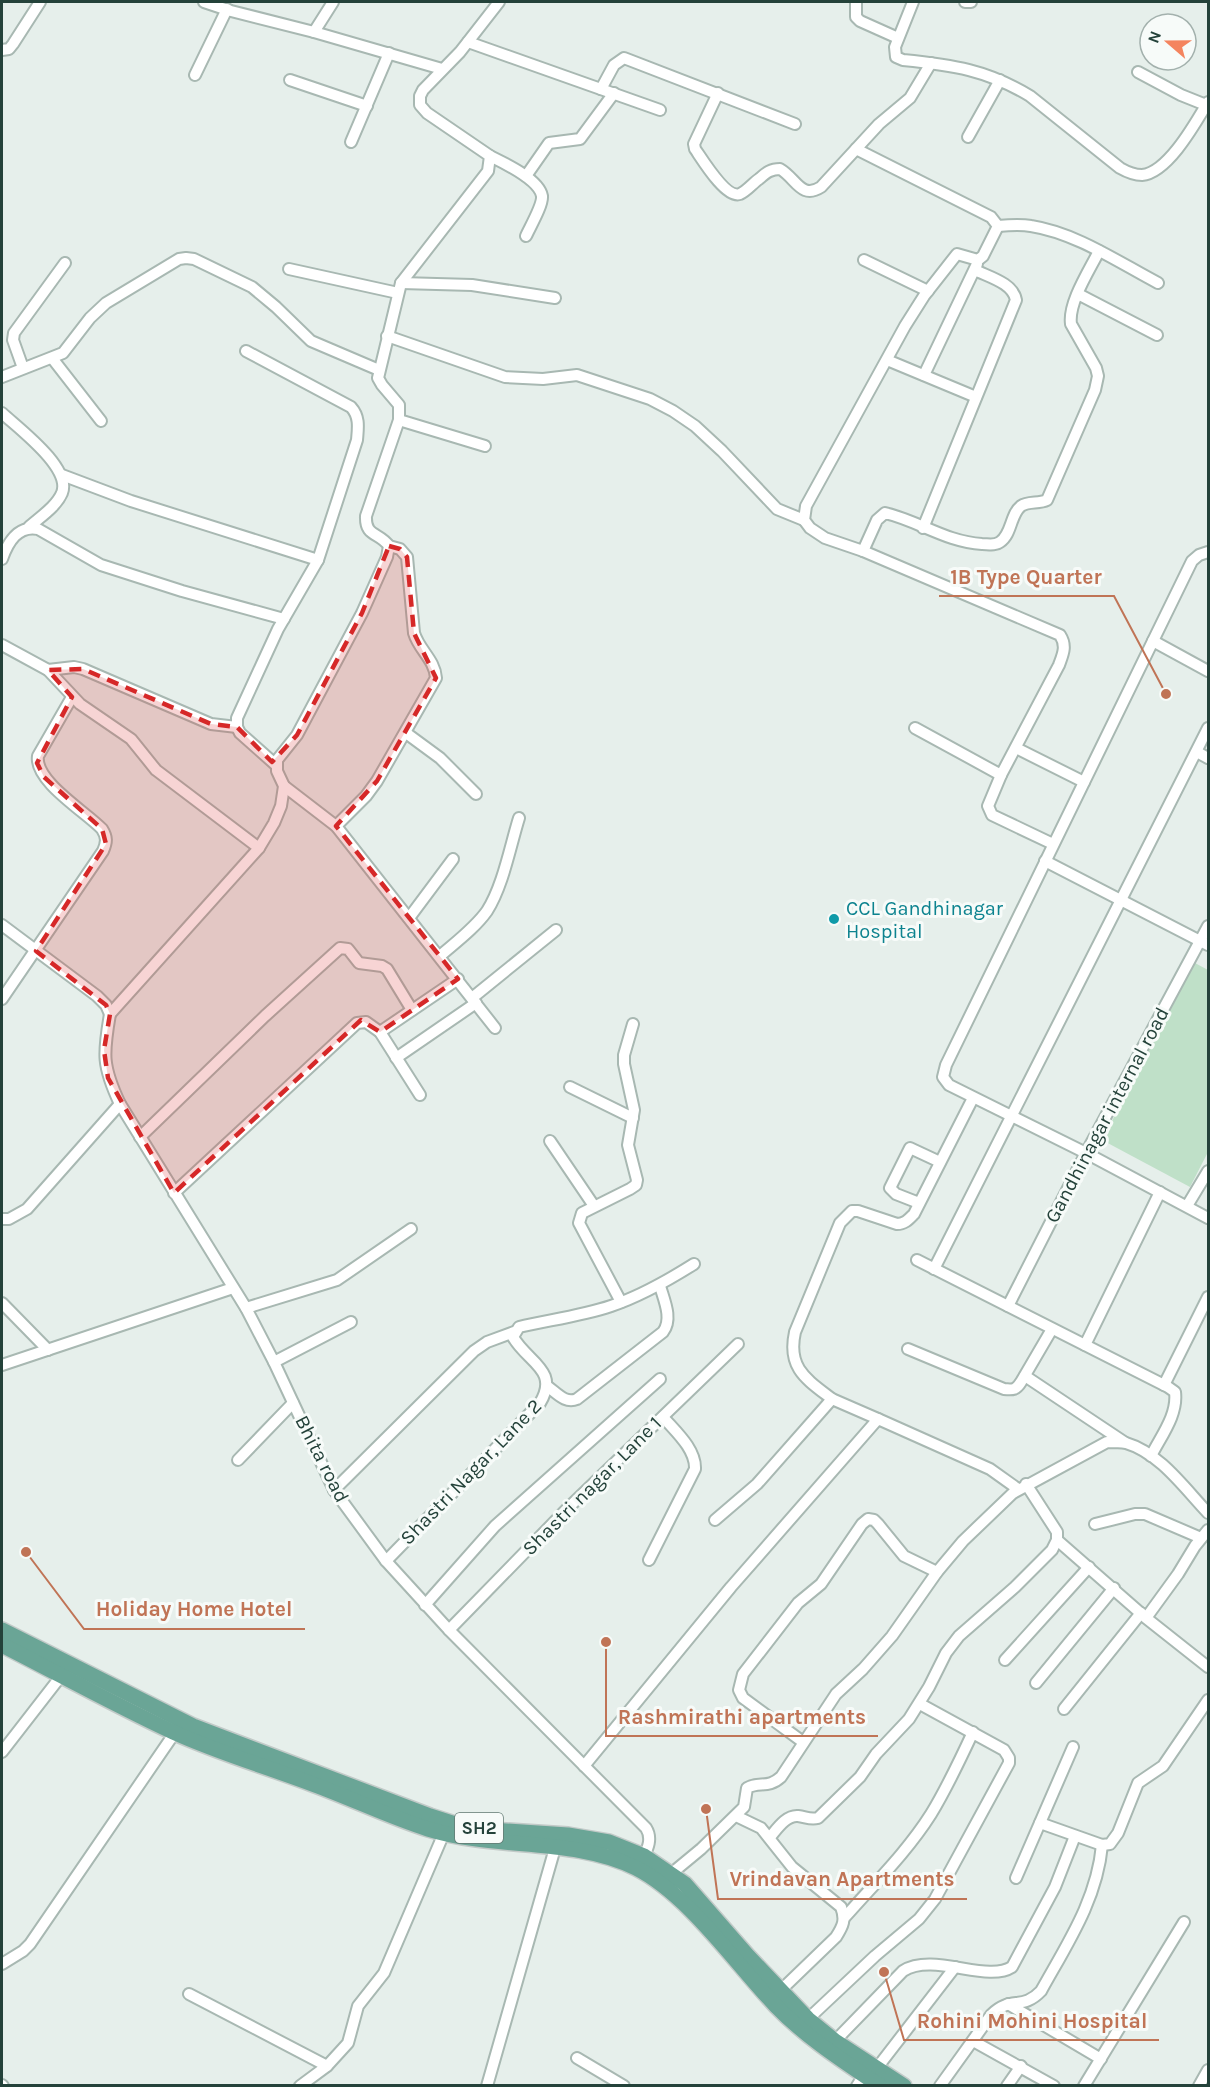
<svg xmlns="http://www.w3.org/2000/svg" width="1210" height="2087" font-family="Karla,sans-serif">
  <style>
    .green { fill: #bfe0c8 }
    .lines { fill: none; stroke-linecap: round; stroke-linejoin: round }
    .minor-casing { stroke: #a8b8b2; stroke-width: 14 }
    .primary-casing { stroke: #c2cac8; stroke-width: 18 }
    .minor { stroke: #fff; stroke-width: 10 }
    .primary { stroke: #6aa596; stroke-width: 15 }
    .marked { fill: #d62828; fill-opacity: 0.2; stroke: #d62828; stroke-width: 4.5; stroke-dasharray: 12 8; stroke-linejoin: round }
    .culture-dot { fill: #0f9aa8; stroke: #f7fbf9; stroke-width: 2 }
    .labels { text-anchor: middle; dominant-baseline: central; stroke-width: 6; stroke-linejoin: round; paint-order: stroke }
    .shield { fill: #f7fbf9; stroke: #637a73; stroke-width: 1.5 }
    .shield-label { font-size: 18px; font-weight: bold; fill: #24423a }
    .culture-label { font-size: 20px; fill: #0d838f; stroke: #f7fbf9; text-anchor: start }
    .street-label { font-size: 20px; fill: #24423a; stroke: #f7fbf9 }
    .leader { fill: none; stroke: #c07456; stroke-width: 2 }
    .callout-dot { fill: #c07456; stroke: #f7fbf9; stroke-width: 2 }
    .callout-label { font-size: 21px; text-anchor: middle; font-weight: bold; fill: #c07456; stroke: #f7fbf9; stroke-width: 6; stroke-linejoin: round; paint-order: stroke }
  </style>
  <rect width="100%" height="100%" fill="#e6efeb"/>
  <polygon class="green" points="1195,963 1208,970 1208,1152 1190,1187 1102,1140"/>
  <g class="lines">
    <g class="minor-casing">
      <g id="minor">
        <polyline points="204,2 231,11 314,32 442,69"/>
        <polyline points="856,2 856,17 860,21 898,38"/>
        <path d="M913,2L895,47L896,57L903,60C953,65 987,70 1030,96L1120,168C1127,172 1134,175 1142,175C1168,173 1196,122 1208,102"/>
        <polyline points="965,2 971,2"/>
        <polyline points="314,32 333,2"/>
        <polyline points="468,42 660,110"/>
        <polyline points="2,50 9,49 13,44 40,2"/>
        <polyline points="1138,72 1181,95 1206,105"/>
        <polyline points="195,75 227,9"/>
        <polyline points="290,80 367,106"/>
        <polyline points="601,89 614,65 624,58 795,124"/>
        <path d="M718,93L694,144L695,149C702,159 726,199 740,194C747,191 753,183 759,179C766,173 770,169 780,169C796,178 801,200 821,187L879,124L910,98L931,63"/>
        <polyline points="968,137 1000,80"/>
        <polyline points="351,142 389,53"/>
        <path d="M856,149L991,217L998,226L983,256L978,260L957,254L924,296L905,326L806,506L804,520L810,528L825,538L863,551L1060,635C1067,646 1063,654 1059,665L1001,775L988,806L992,815L1053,844"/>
        <path d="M490,156C504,163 539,179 542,196C543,205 530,227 526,236"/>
        <polyline points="526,176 549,143 580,139 614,93"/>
        <path d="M998,226C1009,225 1020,224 1031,226C1076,233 1118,262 1158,283"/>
        <polyline points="864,260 928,291"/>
        <polyline points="289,269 398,293"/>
        <polyline points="401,283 472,285 555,298"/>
        <polyline points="1078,294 1157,335"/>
        <polyline points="387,336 505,377 543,379 577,375 650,399 673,411 695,426 722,451 777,509 804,520"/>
        <path d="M246,351L351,407C360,417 358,428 357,440L318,560"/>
        <polyline points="52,358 101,421"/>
        <polyline points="887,360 976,397"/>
        <polyline points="23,368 13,340 14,333 65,263"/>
        <polyline points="924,375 977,264"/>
        <polyline points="2,377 63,353 90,318 106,303 179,259 186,258 194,259 252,287 276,307 311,341 379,370"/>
        <path d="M2,413C18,428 72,468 62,493C56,507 40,517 29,527"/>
        <polyline points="399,420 485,446"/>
        <polyline points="62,475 131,501 318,560 278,629 237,718 237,727 240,733 276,765"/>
        <path d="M923,528L1016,300C1013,283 989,277 975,270"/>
        <path d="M863,551L877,520L885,513C919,521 946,542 982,544C988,544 995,546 1000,542C1012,534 1010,515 1021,506C1028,501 1039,504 1047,500L1095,390L1098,376L1096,368L1071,324C1068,303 1089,271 1099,251"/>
        <polyline points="1208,552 1199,555 1192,561 946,1065 943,1077 949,1085 1086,1153 1208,1218"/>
        <path d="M2,559C8,542 18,525 38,529L101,565L182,591L284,619"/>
        <polyline points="1153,641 1208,671"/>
        <polyline points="2,645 48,670 80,704 131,739 156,770 259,848"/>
        <polyline points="48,670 74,667 83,669 211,724 237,727"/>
        <polyline points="915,728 1001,775"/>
        <polyline points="406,733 440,758 476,794"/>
        <polyline points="1016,748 1084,782"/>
        <polyline points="1197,752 1208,758"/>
        <polyline points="284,786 336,826 495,1028"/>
        <path d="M336,826L366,796L377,781L436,678C435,660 419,650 414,633L407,557L400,549L389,546"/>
        <polyline points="1045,861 1208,945"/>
        <polyline points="409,918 453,859"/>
        <polyline points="2,925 97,996 106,1005 110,1014"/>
        <path d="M440,956C456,942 475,928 487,911C503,886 510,847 519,818"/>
        <polyline points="472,998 556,930"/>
        <path d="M2,999L103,851C107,842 107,837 102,829C86,812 34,781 38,756L72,697"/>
        <path d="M110,1014L259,848L274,823L281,806L284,786L277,771V760L297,735L362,613L387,557L389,546C379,532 365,537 366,516L399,420V405L382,385L378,378L401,283L488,171L490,156L427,113L420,105V96L423,90L460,52L499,2"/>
        <path d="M110,1014C103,1054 102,1066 120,1104L246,1308L274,1362L334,1490L386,1561L449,1630L646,1828C653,1839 647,1850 642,1861"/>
        <polyline points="380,1032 458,979"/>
        <polyline points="396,1058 476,1003"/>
        <polyline points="570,1087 633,1118"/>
        <polyline points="140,1137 265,1016 340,948 348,949 359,963 382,966 387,969 412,1010"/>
        <polyline points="550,1141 594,1206"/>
        <polyline points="174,1193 357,1023 366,1022 380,1032 420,1095"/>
        <polyline points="919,1203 896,1194 890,1188 910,1148 940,1162"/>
        <polyline points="1187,1206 1208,1171"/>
        <polyline points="2,1219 9,1219 27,1209 120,1104"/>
        <path d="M917,1260L1168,1387L1175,1392C1178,1415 1161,1436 1151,1456"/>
        <polyline points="934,1269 1208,728"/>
        <polyline points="621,1302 579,1223 582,1213 630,1189 636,1185 637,1180 628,1145 634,1110 624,1064 624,1055 633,1024"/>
        <polyline points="2,1303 48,1350"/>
        <polyline points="1008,1306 1086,1153 1208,926"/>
        <polyline points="246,1308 337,1280 411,1229"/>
        <polyline points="1085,1345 1160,1192"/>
        <path d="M908,1349L1004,1389C1013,1390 1016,1390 1021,1382L1052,1329"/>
        <polyline points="274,1362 351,1322"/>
        <polyline points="2,1365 233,1288"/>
        <polyline points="1025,1376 1124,1442"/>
        <polyline points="1164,1385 1208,1297"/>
        <path d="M547,1386C557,1393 565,1404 577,1399L663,1332C673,1319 664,1300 660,1286"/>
        <path d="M832,1399C806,1379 787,1368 795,1332L840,1223L852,1211H858L897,1224C905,1224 909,1219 914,1214L973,1098"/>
        <polyline points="238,1460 293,1403"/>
        <polyline points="334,1490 474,1351 487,1342 514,1332"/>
        <polyline points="715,1520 757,1484 832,1399 878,1419"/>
        <polyline points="1095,1524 1135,1514 1145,1514 1201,1538"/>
        <polyline points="1208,1530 1195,1546 1178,1574 1146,1618 1208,1667"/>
        <polyline points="1057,1540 1145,1617"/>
        <path d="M649,1560L695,1469C696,1449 675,1431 663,1417"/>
        <path d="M386,1561L540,1403C560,1370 527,1362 513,1337L519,1327C549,1320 581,1316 611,1306C641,1296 667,1281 694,1264"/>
        <polyline points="425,1605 495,1526 660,1379"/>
        <polyline points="449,1630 567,1509 738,1344"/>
        <polyline points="1005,1660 1089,1567"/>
        <polyline points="1036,1683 1114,1588"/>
        <polyline points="1064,1709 1141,1613"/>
        <polyline points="803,1742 743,1698 739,1690 743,1674 798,1603 821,1584 862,1524 868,1519 874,1520 878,1524 904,1556 937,1572"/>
        <polyline points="2,1752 61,1676"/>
        <polyline points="584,1766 731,1587 878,1419 990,1469 1018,1489"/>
        <path d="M736,1816L761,1828L792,1867L841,1907C846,1920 843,1926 836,1937L780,1991"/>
        <polyline points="1040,1823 1102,1845 1110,1844 1118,1833 1138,1783 1163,1766 1208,1700"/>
        <path d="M770,1837C777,1829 786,1815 798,1816C806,1817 810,1820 818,1818L860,1777L876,1754L909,1719L929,1687L946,1653L959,1636L1015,1587L1052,1550L1057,1540V1532L1026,1484"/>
        <path d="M672,1873L701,1849L744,1807L747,1788C759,1781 768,1789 781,1777L836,1694L863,1669L892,1636L937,1572L963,1541L1013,1493L1107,1442C1113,1442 1120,1442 1126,1443C1160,1453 1185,1489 1208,1513"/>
        <polyline points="1016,1878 1073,1747"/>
        <path d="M845,1917C874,1884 907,1852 931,1814C947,1788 960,1760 973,1732"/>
        <polyline points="2,1964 23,1951 30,1944 178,1728"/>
        <polyline points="189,1994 327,2066"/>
        <polyline points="1008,2004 1101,2059"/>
        <polyline points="808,2019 875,1956 919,1919 935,1899 1009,1763 1009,1758 1004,1750 920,1704"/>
        <path d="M835,2041L903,1971C933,1952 987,1983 1012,1967L1055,1887L1075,1836"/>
        <polyline points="973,2041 1054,2086"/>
        <polyline points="577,2058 624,2086"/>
        <polyline points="877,2068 955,1967"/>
        <polyline points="2,2085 3,2086"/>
        <polyline points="300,2086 327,2066 348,2043 358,2006 384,1973 444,1833"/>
        <polyline points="487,2086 555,1848"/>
        <polyline points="857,2086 864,2075"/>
        <path d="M940,2086L991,2015C1011,1995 1022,2011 1041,1991C1067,1944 1097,1900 1102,1845"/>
        <polyline points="1007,2086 1021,2066"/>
        <polyline points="1084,2086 1184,1922"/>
        <polyline points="1199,2086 1208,2070"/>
      </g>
    </g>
    <g class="primary-casing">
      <g id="primary">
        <polyline points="2,1630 193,1726 430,1816 455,1824 491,1830 568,1835 609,1842 644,1856 685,1884 747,1955 808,2019 835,2041 904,2086"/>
        <path d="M2,1645C59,1674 115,1705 173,1732C219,1753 268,1767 315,1785C353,1799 390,1817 428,1829C495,1850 574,1837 636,1868C689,1895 735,1963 776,2006C807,2038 843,2061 880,2086"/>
      </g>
    </g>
    <use href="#minor" class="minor"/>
    <use href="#primary" class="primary"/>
  </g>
  <path class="marked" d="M389,546L400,549L407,557L414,633L436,678L377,781L336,826L458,979L380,1032L361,1020L174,1193L108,1078L104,1050L110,1014L106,1005L36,951L106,844L102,829L44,777L37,763L72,697L48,670L83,669L211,724L237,727L272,762L297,735L362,613Z"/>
  <circle class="culture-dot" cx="834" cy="919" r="6"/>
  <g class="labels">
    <rect class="shield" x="455" y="1813" width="48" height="30" rx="4.5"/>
    <g class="shield-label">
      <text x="479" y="1828">SH2</text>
    </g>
    <g class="culture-label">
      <text x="846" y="908">CCL Gandhinagar<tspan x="846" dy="23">Hospital</tspan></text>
    </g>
    <g class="street-label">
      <text transform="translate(1107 1115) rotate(-62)">Gandhinagar internal road</text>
      <text transform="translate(322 1459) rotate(63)">Bhita road</text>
      <text transform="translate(471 1472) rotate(-46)">Shastri Nagar, Lane 2</text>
      <text transform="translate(592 1486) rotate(-45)">Shastri nagar, Lane 1</text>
    </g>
  </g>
  <path class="leader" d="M1166 694L1114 596H939M26 1552L84 1629H305M606 1642L606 1736H878M706 1809L718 1899H967M884 1972L904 2040H1159"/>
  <g class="callout-dot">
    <circle cx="1166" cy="694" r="6"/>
    <circle cx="26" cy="1552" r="6"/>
    <circle cx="606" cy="1642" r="6"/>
    <circle cx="706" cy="1809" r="6"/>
    <circle cx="884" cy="1972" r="6"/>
  </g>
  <g class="callout-label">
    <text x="1026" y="584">1B Type Quarter</text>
    <text x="194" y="1616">Holiday Home Hotel</text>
    <text x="742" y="1724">Rashmirathi apartments</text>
    <text x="842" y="1886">Vrindavan Apartments</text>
    <text x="1032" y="2028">Rohini Mohini Hospital</text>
  </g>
  <rect width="1210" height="2087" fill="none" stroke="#24423a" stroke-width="6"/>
  <g transform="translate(1168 42) rotate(290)"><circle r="28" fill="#f7fbf9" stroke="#a3b1ad" stroke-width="1.5"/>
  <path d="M0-4.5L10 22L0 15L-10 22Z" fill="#f4845f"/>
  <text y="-9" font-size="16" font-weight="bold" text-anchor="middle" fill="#24423a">N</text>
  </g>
</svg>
